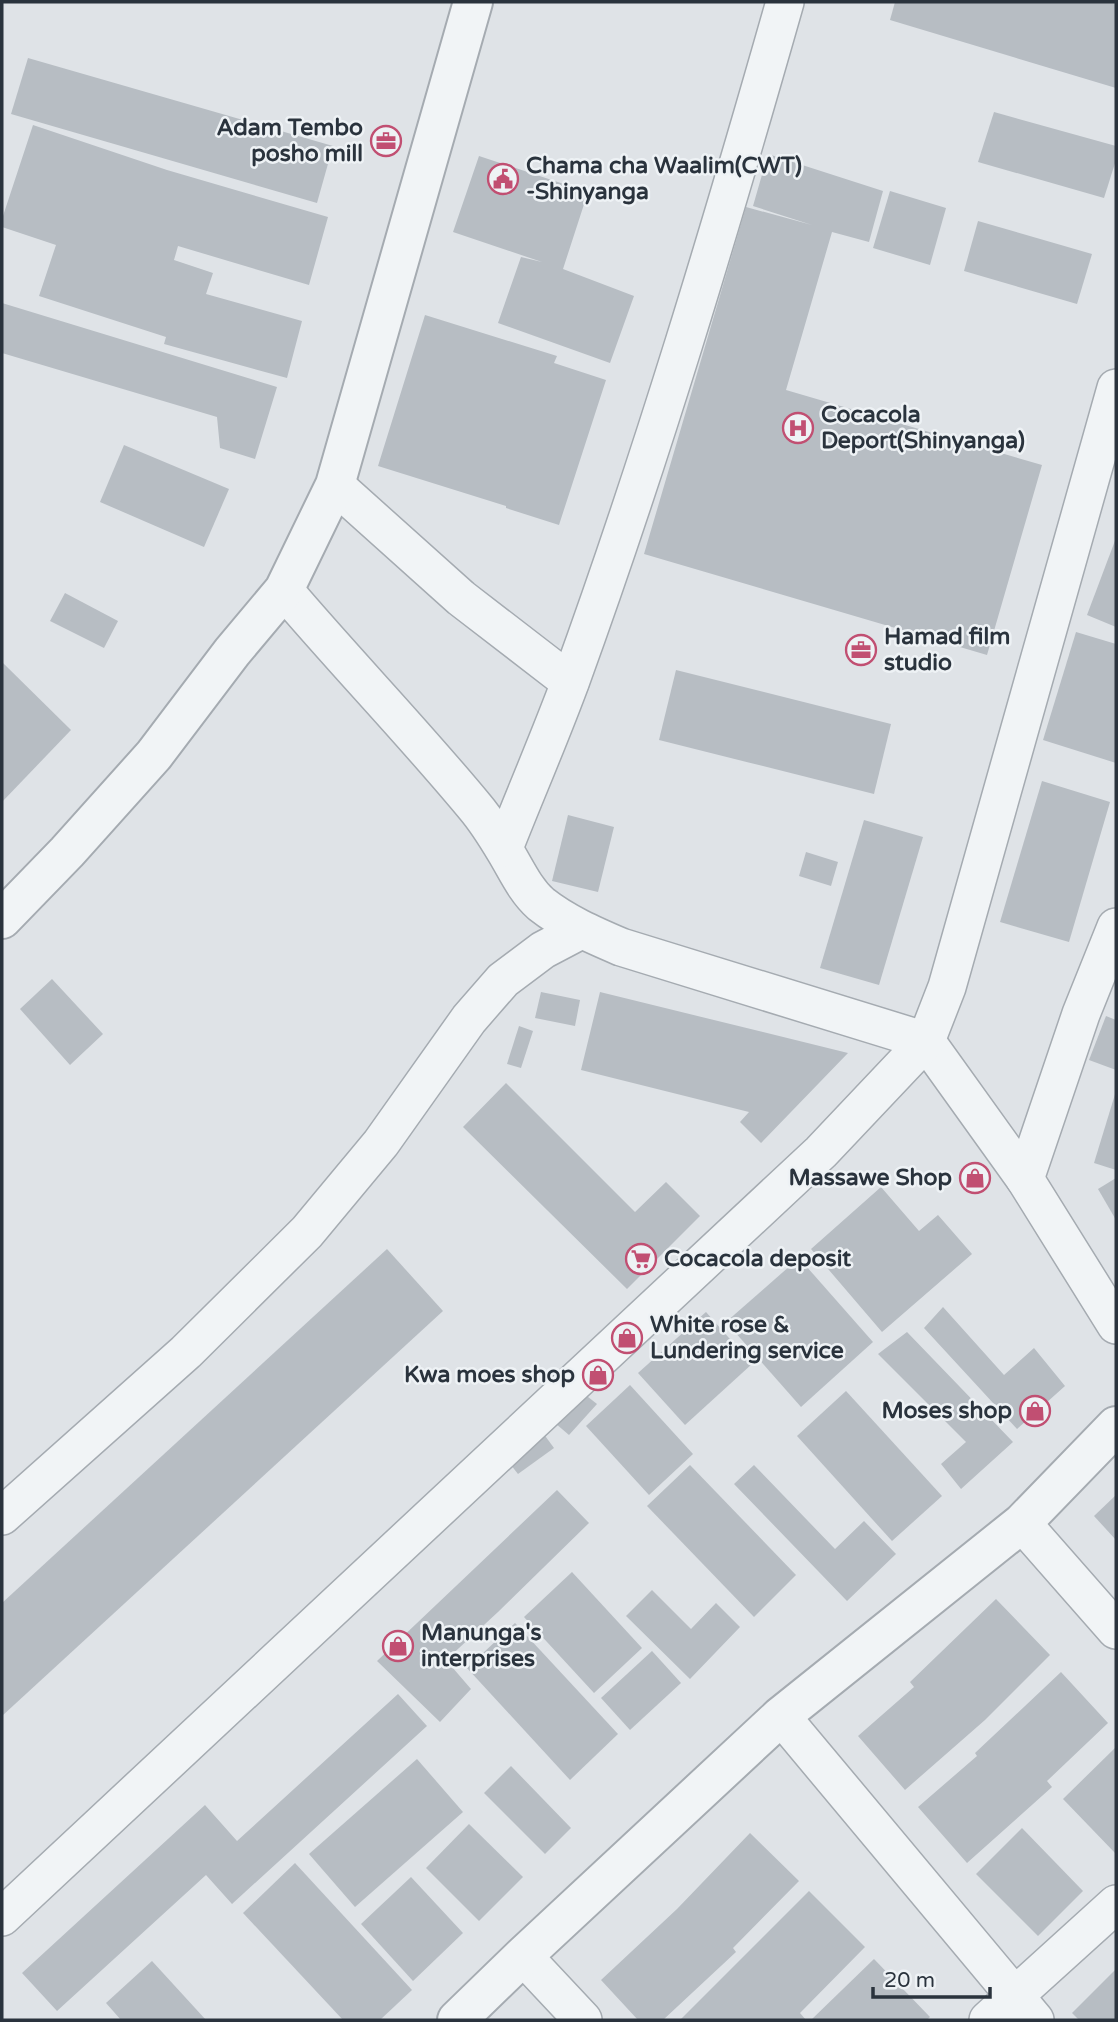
<svg xmlns="http://www.w3.org/2000/svg" width="1118" height="2022" font-family="'Varela Round',sans-serif">
  <style>
    .building { fill: #b7bdc3 }
    .lines { fill: none; stroke-linecap: round; stroke-linejoin: round }
    .minor-casing { stroke: #a5abb1; stroke-width: 40 }
    .tertiary-casing { stroke: #a5abb1; stroke-width: 42 }
    .minor { stroke: #f1f4f6; stroke-width: 37 }
    .tertiary { stroke: #f1f4f6; stroke-width: 38 }
    .labels { text-anchor: middle; dominant-baseline: central; stroke-width: 5; stroke-linejoin: round; paint-order: stroke }
    .poi-label { font-size: 23px; font-weight: bold; fill: #2a333d; stroke: #eef2f5; text-anchor: start }
  </style>
  <rect width="100%" height="100%" fill="#dfe3e7"/>
  <g class="building">
    <polygon points="895,2 1116,2 1116,88 890,20"/>
    <polygon points="28,58 333,146 317,203 11,114"/>
    <polygon points="994,112 1116,146 1116,160 1104,198 978,162"/>
    <polygon points="33,125 167,170 328,217 309,285 178,246 174,260 213,273 206,294 302,321 287,378 164,344 166,337 39,296 56,245 2,227 2,219"/>
    <polygon points="768,154 883,191 869,242 832,232 786,390 1042,465 987,655 644,554 746,207 812,225 753,206"/>
    <polygon points="479,156 588,192 563,269 634,296 610,363 498,323 521,257 542,262 453,232"/>
    <polygon points="890,191 946,208 930,265 873,248"/>
    <polygon points="978,221 1092,254 1077,304 964,271"/>
    <polygon points="2,303 277,387 255,459 220,448 217,417 2,353"/>
    <polygon points="425,315 557,356 554,363 606,380 559,525 506,508 506,506 378,466"/>
    <polygon points="124,445 229,489 204,547 100,502"/>
    <polygon points="1116,538 1116,627 1087,615"/>
    <polygon points="65,593 118,621 104,648 50,621"/>
    <polygon points="1076,632 1116,644 1116,763 1043,740"/>
    <polygon points="2,662 71,730 2,802"/>
    <polygon points="676,670 891,724 874,794 659,740"/>
    <polygon points="1042,781 1110,802 1069,942 1000,922"/>
    <polygon points="568,815 614,827 598,892 552,881"/>
    <polygon points="864,820 923,837 879,985 820,968"/>
    <polygon points="806,852 838,862 831,886 799,876"/>
    <polygon points="52,979 103,1034 70,1065 20,1009"/>
    <polygon points="541,992 580,1000 575,1026 535,1018"/>
    <polygon points="600,992 848,1053 761,1143 740,1122 749,1112 581,1070"/>
    <polygon points="1106,1016 1116,1020 1116,1070 1089,1060"/>
    <polygon points="519,1026 533,1031 521,1068 507,1064"/>
    <polygon points="506,1083 635,1212 666,1182 700,1216 627,1289 463,1127"/>
    <polygon points="1116,1091 1116,1170 1094,1163"/>
    <polygon points="1116,1178 1116,1220 1098,1189"/>
    <polygon points="881,1187 919,1231 938,1215 972,1254 882,1332 811,1249"/>
    <polygon points="387,1249 443,1311 2,1716 2,1603"/>
    <polygon points="799,1258 873,1342 801,1407 726,1322"/>
    <polygon points="943,1307 1004,1375 1034,1348 1065,1386 1017,1429 924,1328"/>
    <polygon points="706,1312 752,1364 685,1425 638,1373"/>
    <polygon points="907,1332 1013,1442 961,1489 941,1464 966,1442 878,1354"/>
    <polygon points="630,1385 693,1454 649,1495 586,1426"/>
    <polygon points="846,1391 942,1496 892,1541 797,1436"/>
    <polygon points="583,1393 597,1404 569,1435 555,1423"/>
    <polygon points="543,1433 554,1448 518,1474 507,1460"/>
    <polygon points="690,1465 796,1575 754,1617 647,1506"/>
    <polygon points="754,1465 835,1549 864,1521 896,1554 847,1601 734,1484"/>
    <polygon points="557,1490 589,1523 498,1612 446,1660 471,1689 440,1722 377,1661"/>
    <polygon points="1116,1495 1116,1540 1094,1516"/>
    <polygon points="572,1572 642,1648 594,1693 524,1617"/>
    <polygon points="652,1590 691,1629 716,1603 740,1627 690,1679 626,1616"/>
    <polygon points="996,1599 1050,1655 985,1720 905,1790 858,1736 914,1687 910,1682"/>
    <polygon points="515,1623 618,1734 570,1780 467,1668"/>
    <polygon points="652,1651 681,1683 630,1730 601,1698"/>
    <polygon points="1061,1672 1108,1723 1047,1781 1052,1787 967,1863 918,1807 977,1756 975,1753"/>
    <polygon points="398,1694 427,1726 232,1904 206,1875 57,2011 22,1973 205,1805 237,1841"/>
    <polygon points="1116,1747 1116,1854 1063,1799"/>
    <polygon points="417,1759 463,1812 355,1907 309,1854"/>
    <polygon points="511,1766 571,1828 545,1854 484,1793"/>
    <polygon points="469,1824 523,1877 479,1921 426,1868"/>
    <polygon points="1022,1828 1083,1891 1038,1936 976,1874"/>
    <polygon points="750,1833 799,1881 733,1948 736,1952 663,2020 638,2020 601,1980 677,1909"/>
    <polygon points="295,1863 412,1990 380,2020 343,2020 243,1913"/>
    <polygon points="411,1877 463,1933 413,1981 361,1924"/>
    <polygon points="809,1891 865,1947 800,2013 806,2020 680,2020"/>
    <polygon points="874,1959 930,2017 927,2020 811,2020"/>
    <polygon points="152,1961 206,2020 121,2020 106,2003"/>
    <polygon points="1116,1969 1116,2020 1079,2020 1072,2013"/>
  </g>
  <g class="lines">
    <g class="minor-casing">
      <g id="minor">
        <polyline points="335,485 461,598 570,682"/>
        <path d="M284,590C346,663 413,732 475,807C486,820 496,836 505,851C516,869 525,890 541,904C565,923 593,935 621,947L926,1041L1025,1179L1116,1325"/>
        <path d="M504,848C526,792 550,737 571,680C652,457 720,230 785,2"/>
        <polyline points="1025,1179 1081,1014 1116,927"/>
        <polyline points="2,1516 186,1352 307,1232 381,1143 469,1019 503,980 543,950 581,930"/>
        <polyline points="1022,1523 1116,1630"/>
        <polyline points="781,1716 1035,2020"/>
        <polyline points="2,1917 821,1152 926,1041 947,987 1116,388"/>
        <polyline points="523,1956 583,2020"/>
        <polyline points="988,2020 1116,1904"/>
      </g>
    </g>
    <g class="tertiary-casing">
      <g id="tertiary">
        <polyline points="2,919 67,852 154,755 232,652 284,590 335,485 473,2"/>
        <polyline points="457,2020 523,1956 781,1716 1022,1523 1116,1426"/>
      </g>
    </g>
    <use href="#minor" class="minor"/>
    <use href="#tertiary" class="tertiary"/>
  </g>
  <defs>
    <g id="office-ring" transform="scale(1.575)"><circle r="9.5" fill="#eef2f5" stroke="#c14f72" stroke-width="1.5"/><path d="M-6-3h4V-5.5h4V-3h4V5H-6ZM-1-4.5V-3h2v-1.5ZM-6 0V1H6V0Z" fill="#c14f72"/></g>
    <g id="civic-ring" transform="scale(1.575)"><circle r="9.5" fill="#eef2f5" stroke="#c14f72" stroke-width="1.5"/><path d="M-.6-6.5H3V-4.5H.6V-3L4-1V1h2V6H-6V1h2V-1L-.6-3ZM-1.2 2.5V6h2.4V2.5Z" fill="#c14f72"/></g>
    <g id="hospital-ring" transform="scale(1.575)"><circle r="9.5" fill="#eef2f5" stroke="#c14f72" stroke-width="1.5"/><path d="M-5-5h3v3.5h4V-5h3V5h-3V1.5h-4V5h-3Z" fill="#c14f72"/></g>
    <g id="shop-ring" transform="scale(1.575)"><circle r="9.5" fill="#eef2f5" stroke="#c14f72" stroke-width="1.5"/><path d="M-5-2.5h2.3a2.7 3.5 0 0 1 5.4 0H5L5.5 6h-11ZM-1.5-2.5h3a1.5 2.3 0 0 0-3 0Z" fill="#c14f72"/></g>
    <g id="supermarket-ring" transform="scale(1.575)"><circle r="9.5" fill="#eef2f5" stroke="#c14f72" stroke-width="1.5"/><path d="M-6-5.5h2.5l.6 2H6L4.5 2H-2.5L-4.4-4H-6ZM-1.5 3.2a1.3 1.3 0 1 0 .1 0ZM3 3.2a1.3 1.3 0 1 0 .1 0Z" fill="#c14f72"/></g>
  </defs>
  <g fill-rule="evenodd">
    <use href="#office-ring" x="386" y="141"/>
    <use href="#civic-ring" x="503" y="179"/>
    <use href="#hospital-ring" x="798" y="428"/>
    <use href="#office-ring" x="861" y="650"/>
    <use href="#shop-ring" x="975" y="1178"/>
    <use href="#supermarket-ring" x="641" y="1259"/>
    <use href="#shop-ring" x="627" y="1338"/>
    <use href="#shop-ring" x="598" y="1375"/>
    <use href="#shop-ring" x="1035" y="1411"/>
    <use href="#shop-ring" x="398" y="1646"/>
  </g>
  <g class="labels">
    <g class="poi-label">
      <text x="363" y="128" text-anchor="end">Adam Tembo<tspan x="363" dy="26">posho mill</tspan></text>
      <text x="526" y="166">Chama cha Waalim(CWT)<tspan x="526" dy="26">-Shinyanga</tspan></text>
      <text x="821" y="415">Cocacola<tspan x="821" dy="26">Deport(Shinyanga)</tspan></text>
      <text x="884" y="637">Hamad film<tspan x="884" dy="26">studio</tspan></text>
      <text x="952" y="1178" text-anchor="end">Massawe Shop</text>
      <text x="664" y="1259">Cocacola deposit</text>
      <text x="650" y="1325">White rose &amp;<tspan x="650" dy="26">Lundering service</tspan></text>
      <text x="575" y="1375" text-anchor="end">Kwa moes shop</text>
      <text x="1012" y="1411" text-anchor="end">Moses shop</text>
      <text x="421" y="1633">Manunga's<tspan x="421" dy="26">interprises</tspan></text>
    </g>
  </g>
  <rect width="1118" height="2022" fill="none" stroke="#2a333d" stroke-width="7"/>
  <path d="M873 1987v10h117v-10" fill="none" stroke="#2a333d" stroke-width="3.5"/>
  <text x="884" y="1987" font-size="21" fill="#2a333d" stroke="#eef2f5" stroke-width="5" paint-order="stroke">20 m</text>
</svg>
